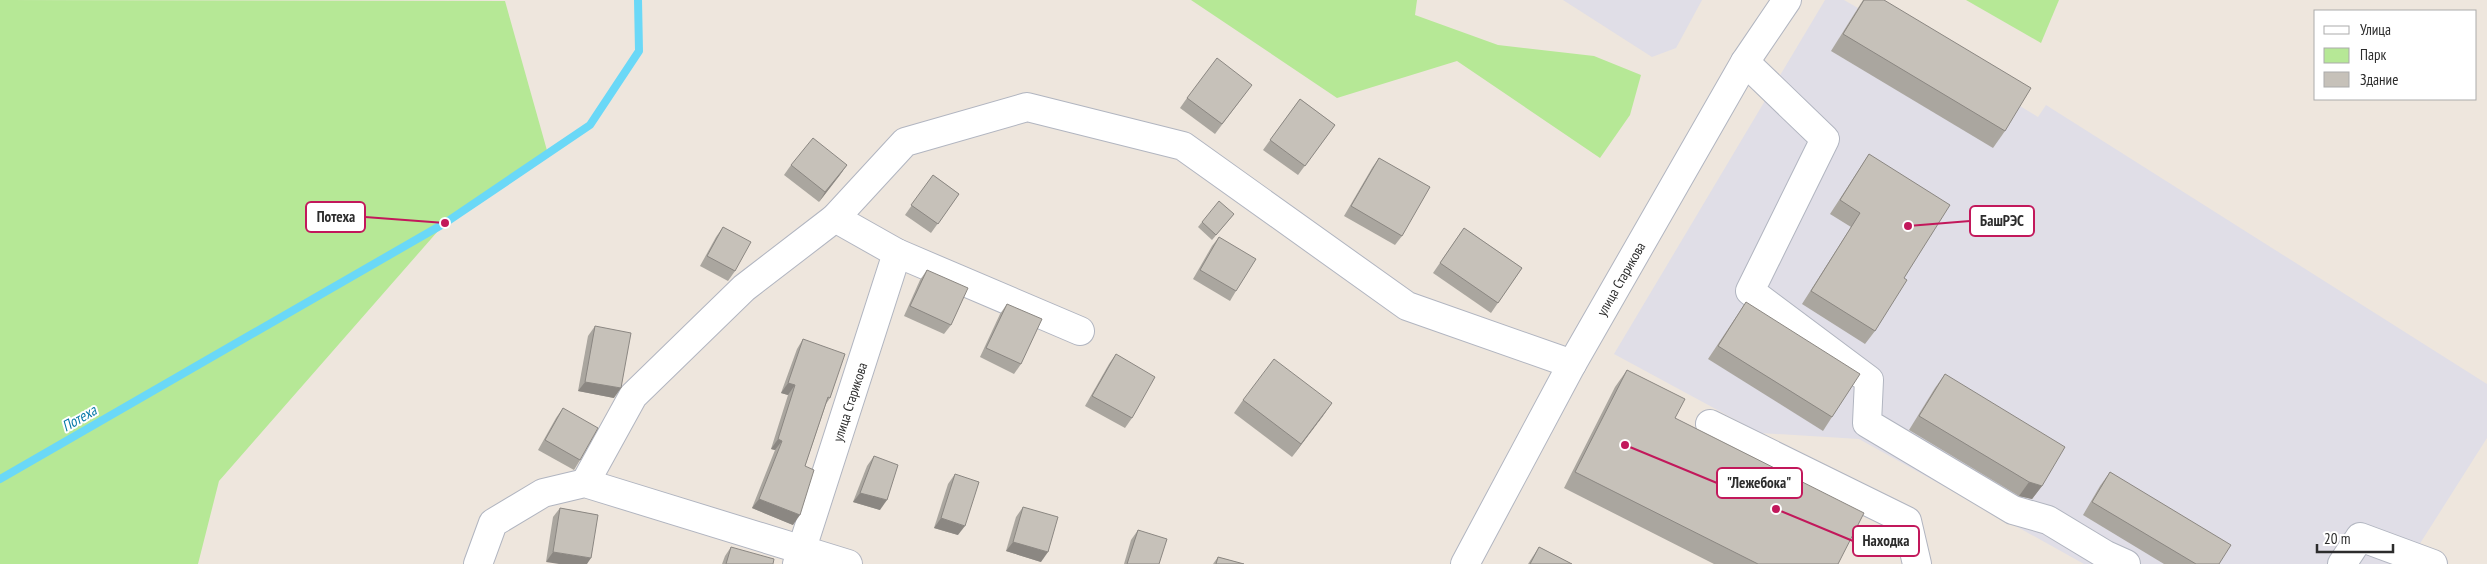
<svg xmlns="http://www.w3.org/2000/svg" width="2487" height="564" font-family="'PT Sans Narrow',sans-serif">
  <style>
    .industrial { fill: #e0dee7 }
    .green { fill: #b6e896 }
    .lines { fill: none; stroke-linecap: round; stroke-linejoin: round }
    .stream { stroke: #6ad8f7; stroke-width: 8 }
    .minor-casing { stroke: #b1b5c0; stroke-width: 30 }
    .minor { stroke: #fff; stroke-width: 28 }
    .wall { fill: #aaa69f }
    .shaded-wall { fill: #8b8782 }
    .building { fill: #c6c1b9; stroke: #8b8782 }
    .labels { text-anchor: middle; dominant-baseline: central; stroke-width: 4; stroke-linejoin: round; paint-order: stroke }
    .street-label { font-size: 14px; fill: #2c2c2c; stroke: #fff }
    .water-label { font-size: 15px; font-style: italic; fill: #0477a8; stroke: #fff }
    .leader { fill: none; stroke: #c2185b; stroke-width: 2 }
    .callout-dot { fill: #c2185b; stroke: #fff; stroke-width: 2 }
    .callout { fill: #fff; stroke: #c2185b; stroke-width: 2 }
    .callout-label { font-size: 15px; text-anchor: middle; font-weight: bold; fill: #2c2c2c }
  </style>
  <rect width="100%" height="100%" fill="#eee6dd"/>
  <g class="industrial">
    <polygon points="1563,0 1702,0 1676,48 1652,57"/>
    <polygon points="1825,0 1844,0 1858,8 2038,117 2046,105 2487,384 2487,438 2407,564 2084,564 1859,439 1760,433 1614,354"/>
  </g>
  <g class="green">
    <polygon points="0,0 505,1 548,154 445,223 219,481 198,564 0,564"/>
    <polygon points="1191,0 1417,0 1415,15 1498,45 1594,56 1641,75 1630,115 1600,158 1457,61 1337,98"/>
    <polygon points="1966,0 2059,0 2041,43"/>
  </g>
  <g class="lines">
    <polyline class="stream" points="0,479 445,223 590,125 639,51 638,0"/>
    <g class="minor-casing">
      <g id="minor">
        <polyline points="1745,62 1825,139 1750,291 1869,380 1867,423 2013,510 2048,520 2106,555 2126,564"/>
        <polyline points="835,218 897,253 1080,331"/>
        <polyline points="1710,424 1907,521 1917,564"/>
        <polyline points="585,483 633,396 744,288 835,218 905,142 1027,107 1183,146 1407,306 1572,364"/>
        <polyline points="478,564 493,523 543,493 585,483 848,564"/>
        <polyline points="797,564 897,253"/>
        <polyline points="1465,564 1572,364 1745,62 1787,0"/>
        <polyline points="2342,564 2360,537 2433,564"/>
      </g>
    </g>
    <use href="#minor" class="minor"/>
  </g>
  <g class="wall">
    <polygon points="1863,0 1884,0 2005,131 1993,148 1831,51"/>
    <polygon points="1245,94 1215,134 1180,108 1187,98"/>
    <polygon points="1300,99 1335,125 1298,175 1263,150"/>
    <polygon points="1869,154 1904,278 1875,331 1865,344 1802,304 1851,227 1830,214"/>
    <polygon points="1379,158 1402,236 1395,245 1344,216 1372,168"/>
    <polygon points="791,165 847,165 819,202 784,175"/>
    <polygon points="933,175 959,194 931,233 905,215"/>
    <polygon points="1234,214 1212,240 1198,227 1202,222"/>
    <polygon points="723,227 735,271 728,281 700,266 716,237"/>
    <polygon points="1464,228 1522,268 1491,313 1433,273"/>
    <polygon points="1219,237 1236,291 1230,301 1193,279 1212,246"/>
    <polygon points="927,270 951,325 944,334 904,316 920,280"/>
    <polygon points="1746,302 1832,417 1823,431 1708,359"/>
    <polygon points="1007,304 1021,364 1014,374 980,357 1000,314"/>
    <polygon points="595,326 614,398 578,391 588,336"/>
    <polygon points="803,339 830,398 826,404 805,466 793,525 752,508 775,450 771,449 788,395 781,393 797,349"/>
    <polygon points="1116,354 1132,418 1125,428 1085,406 1109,364"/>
    <polygon points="1627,370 1675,418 1838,564 1714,564 1564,488 1615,387"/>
    <polygon points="1945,374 2042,486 2032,499 2019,496 1909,430 1935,388"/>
    <polygon points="1243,400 1332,403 1292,457 1234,413"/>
    <polygon points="563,408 580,460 574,470 538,450 556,418"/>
    <polygon points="874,456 880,510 853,502 867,466"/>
    <polygon points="2110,472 2219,564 2164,564 2083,515 2100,486"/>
    <polygon points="955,474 958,535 934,528 948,484"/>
    <polygon points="1023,507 1041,562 1006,551 1016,517"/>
    <polygon points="560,508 598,515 546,562 553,517"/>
    <polygon points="1138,530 1159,564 1124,564 1131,540"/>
    <polygon points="731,547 773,564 722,564 725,556"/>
    <polygon points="1539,547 1572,564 1528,564"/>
    <polygon points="1218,557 1244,564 1213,564"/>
  </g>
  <g class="shaded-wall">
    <polygon points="847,165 840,175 819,202 825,192"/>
    <polygon points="585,382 621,388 614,398 578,391"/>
    <polygon points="788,383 795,385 788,395 781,393"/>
    <polygon points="1332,403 1323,416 1292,457 1301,444"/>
    <polygon points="778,439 782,441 775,450 771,449"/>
    <polygon points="2029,482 2042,486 2032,499 2019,496"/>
    <polygon points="860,493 887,500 880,510 853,502"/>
    <polygon points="759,499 800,515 793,525 752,508"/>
    <polygon points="941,518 965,526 958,535 934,528"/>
    <polygon points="1013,542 1048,552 1041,562 1006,551"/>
    <polygon points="553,552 591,558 587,564 559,564 546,562"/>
  </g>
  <g class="building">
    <polygon points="1864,0 1884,0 2031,88 2005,131 1843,34"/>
    <polygon points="1217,58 1252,85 1222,124 1187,98"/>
    <polygon points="1300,99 1335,125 1305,166 1270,140"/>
    <polygon points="813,138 847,165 825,192 791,165"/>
    <polygon points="1869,154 1950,205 1904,278 1907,280 1875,331 1811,291 1860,213 1840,200"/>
    <polygon points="1379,158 1430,187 1402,236 1351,206"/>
    <polygon points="933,175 959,194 938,224 911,205"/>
    <polygon points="1219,201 1234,214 1216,235 1202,222"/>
    <polygon points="723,227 751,242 735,271 707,256"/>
    <polygon points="1464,228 1522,268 1498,303 1440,263"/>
    <polygon points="1219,237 1256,259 1236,291 1200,270"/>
    <polygon points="927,270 968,288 951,325 910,306"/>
    <polygon points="1746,302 1860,374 1832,417 1718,346"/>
    <polygon points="1007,304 1042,319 1021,364 986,348"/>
    <polygon points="595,326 631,333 621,388 585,382"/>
    <polygon points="803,339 845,354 830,398 828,397 805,466 814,470 800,515 759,499 782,441 778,439 795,385 788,383"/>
    <polygon points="1116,354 1155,377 1132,418 1092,396"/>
    <polygon points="1274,359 1332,403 1301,444 1243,400"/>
    <polygon points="1627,370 1685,399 1675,418 1864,513 1838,564 1758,564 1575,472"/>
    <polygon points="1945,374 2065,447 2042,486 2029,482 1919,416"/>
    <polygon points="563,408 598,428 580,460 545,440"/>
    <polygon points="874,456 898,465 887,500 860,493"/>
    <polygon points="2110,472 2231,545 2219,564 2196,564 2092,502"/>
    <polygon points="955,474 979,482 965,526 941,518"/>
    <polygon points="1023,507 1058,517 1048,552 1013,542"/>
    <polygon points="560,508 598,515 591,558 553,552"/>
    <polygon points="1138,530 1167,539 1159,564 1127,564"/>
    <polygon points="731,547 774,559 773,564 726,564"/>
    <polygon points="1539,547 1572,564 1530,564"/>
    <polygon points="1218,557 1244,564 1216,564"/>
  </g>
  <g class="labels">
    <g class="street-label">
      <text transform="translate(1621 279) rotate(-60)">улица Старикова</text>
      <text transform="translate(850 402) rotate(-72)">улица Старикова</text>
    </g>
    <g class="water-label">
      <text transform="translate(79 418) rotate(-30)">Потеха</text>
    </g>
  </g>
  <path class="leader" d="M445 223L365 217M1908 226L1970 221M1625 445L1717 483M1776 509L1853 541"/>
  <g class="callout-dot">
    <circle cx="445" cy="223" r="5"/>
    <circle cx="1908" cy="226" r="5"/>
    <circle cx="1625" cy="445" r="5"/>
    <circle cx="1776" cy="509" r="5"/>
  </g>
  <g class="callout">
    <rect x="306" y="202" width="59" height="30" rx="5"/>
    <rect x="1970" y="206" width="64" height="30" rx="5"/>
    <rect x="1717" y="468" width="85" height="30" rx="5"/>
    <rect x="1853" y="526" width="66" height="30" rx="5"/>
  </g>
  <g class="callout-label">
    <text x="336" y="222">Потеха</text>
    <text x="2002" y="226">БашРЭС</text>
    <text x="1759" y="488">"Лежебока"</text>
    <text x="1886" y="546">Находка</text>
  </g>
  <rect x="2314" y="10" width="162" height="90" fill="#ffffff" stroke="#ababab"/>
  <rect x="2324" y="26" width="25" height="8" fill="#ffffff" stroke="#ababab"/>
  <text x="2360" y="35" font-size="15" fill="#2c2c2c">Улица</text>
  <rect x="2324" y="48" width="25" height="15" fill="#b6e896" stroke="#ababab"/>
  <text x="2360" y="60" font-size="15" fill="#2c2c2c">Парк</text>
  <rect x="2324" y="72" width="25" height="15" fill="#c6c1b9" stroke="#ababab"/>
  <text x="2360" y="85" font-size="15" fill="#2c2c2c">Здание</text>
  <path d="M2317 544v8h76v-8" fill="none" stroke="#2c2c2c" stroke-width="2.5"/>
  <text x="2324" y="544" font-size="15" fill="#2c2c2c" stroke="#ffffff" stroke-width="4" paint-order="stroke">20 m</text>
</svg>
